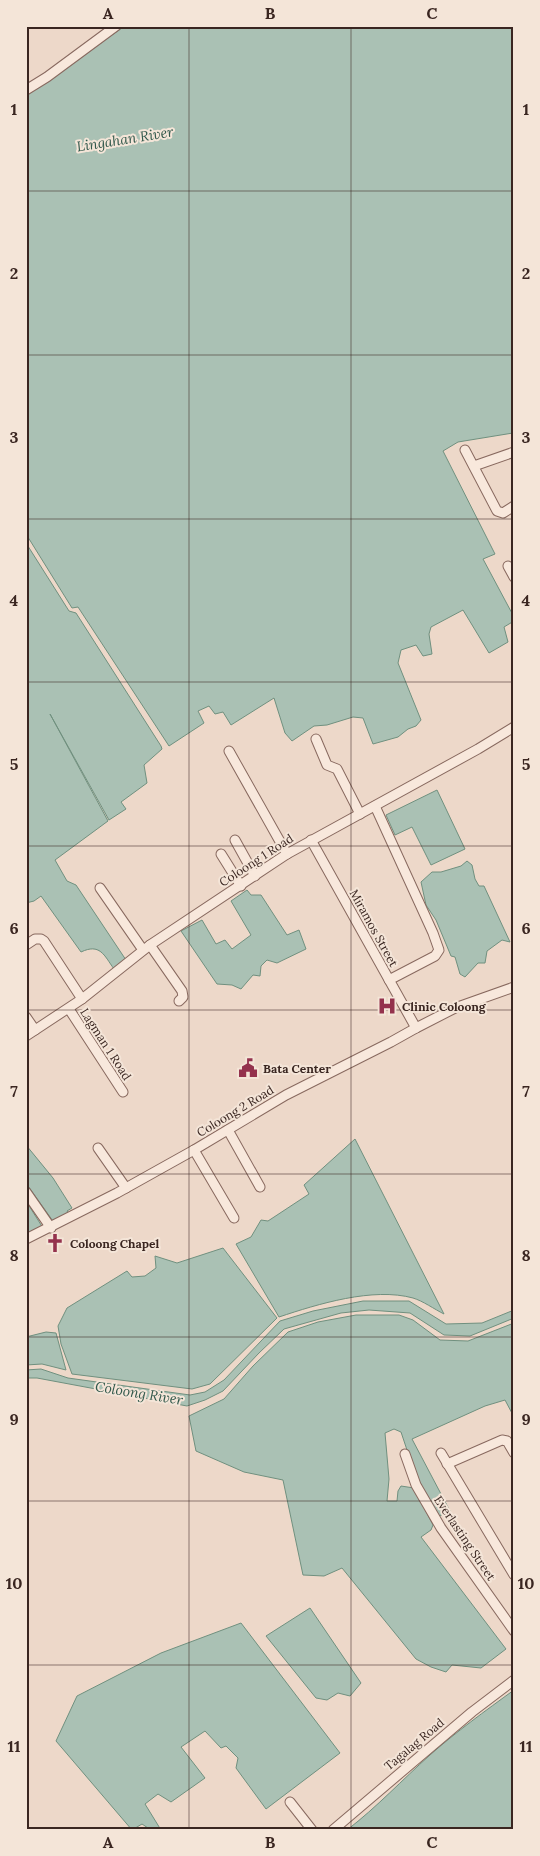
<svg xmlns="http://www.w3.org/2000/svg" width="540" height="1856" font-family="Lora,serif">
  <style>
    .water { fill: #aac1b4; stroke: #70907f }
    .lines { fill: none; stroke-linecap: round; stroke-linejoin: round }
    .minor-casing { stroke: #88695f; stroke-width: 11 }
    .minor { stroke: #f8e8dc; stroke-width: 9 }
    .grid { fill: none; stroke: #3a2621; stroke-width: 1; stroke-opacity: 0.55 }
    .labels { text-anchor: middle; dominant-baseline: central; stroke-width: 4; stroke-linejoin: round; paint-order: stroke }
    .street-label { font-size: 12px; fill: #3a2621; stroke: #f4e5d8 }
    .poi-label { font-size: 12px; font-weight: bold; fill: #3a2621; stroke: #f4e5d8; text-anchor: start }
    .water-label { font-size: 14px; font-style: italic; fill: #31584b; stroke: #f4e5d8 }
    .neatline { fill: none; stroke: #3a2621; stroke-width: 2 }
    .grid-label { font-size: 16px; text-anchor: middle; font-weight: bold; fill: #3a2621 }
  </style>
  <rect width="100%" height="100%" fill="#edd8c9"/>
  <g class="water">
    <polygon points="125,26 514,26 513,433 458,442 443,451 495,554 483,559 514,617 514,621 504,627 508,642 489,653 463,610 431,627 429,634 432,654 423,656 416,645 401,650 398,663 421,720 416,726 408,729 398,737 373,744 363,718 353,717 327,725 314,726 292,741 285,733 274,698 231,725 223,712 215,714 209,706 198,711 204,723 169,746 78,607 72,608 26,534 26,93"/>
    <path d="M26,543L69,611L76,613L161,746L162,749L144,765L147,783L121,802L126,809L109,820L50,714L108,821L55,860L67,881L76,885L126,960L114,969C104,955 100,943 81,952L41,896L34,901L26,903Z"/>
    <polygon points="437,790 465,849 431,865 412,827 395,835 386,815"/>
    <polygon points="467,861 472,865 475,879 479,886 484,886 510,942 502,940 487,951 485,963 478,963 465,977 460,974 455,957 451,956 436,920 426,905 421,882 432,872 441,872 461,866"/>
    <polygon points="247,890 251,895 261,895 287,935 299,930 306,949 277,963 267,960 261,966 260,976 253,975 241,989 232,985 217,984 181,931 202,920 216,944 225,940 232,949 251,935 231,901"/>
    <path d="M355,1139L444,1314C434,1309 423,1301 413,1298C373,1287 318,1304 279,1317L236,1244L251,1237L261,1220L268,1221L309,1194L304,1185Z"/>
    <polygon points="26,1145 53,1178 72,1208 67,1211 70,1216 55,1224 26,1183"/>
    <polygon points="26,1201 43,1228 26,1235"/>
    <polygon points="223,1248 277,1318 210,1384 192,1389 72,1374 61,1344 58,1326 67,1308 127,1271 132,1277 145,1276 156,1268 155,1256 177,1263"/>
    <polygon points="363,1301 409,1301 446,1324 482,1323 514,1310 514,1318 470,1336 444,1335 410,1313 369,1310 341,1313 284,1329 259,1353 223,1391 205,1400 187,1406 37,1378 26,1378 26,1370 41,1369 68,1378 190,1395 205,1392 224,1380 280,1321 313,1311"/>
    <polygon points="356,1315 399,1315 413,1320 440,1340 468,1341 514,1323 514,1417 505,1400 485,1406 412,1439 450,1511 437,1517 415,1474 401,1432 394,1429 385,1433 389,1479 387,1501 397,1501 398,1491 401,1486 414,1488 433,1525 431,1530 421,1537 506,1649 481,1668 452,1665 446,1672 431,1667 416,1659 342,1568 324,1576 303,1575 283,1480 244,1472 196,1451 189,1416 224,1399 253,1366 288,1332 318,1322"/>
    <polygon points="46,1332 56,1333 66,1370 42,1364 26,1365 26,1337"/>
    <polygon points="310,1608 361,1683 350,1696 338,1693 327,1700 316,1698 266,1636"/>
    <polygon points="241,1623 340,1753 266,1809 236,1768 238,1758 226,1746 221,1748 205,1731 181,1747 205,1778 171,1802 158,1794 145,1804 161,1830 151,1830 142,1824 132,1830 56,1741 77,1696 161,1653"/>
    <path d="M514,1690V1830H347C377,1807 402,1780 430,1755C456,1732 485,1711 514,1690Z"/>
  </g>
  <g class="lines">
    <g class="minor-casing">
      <g id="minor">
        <polyline points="26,90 47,77 116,26"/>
        <polyline points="465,450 497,511 503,513 514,506"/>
        <polyline points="474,466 514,452"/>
        <polyline points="508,566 514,577"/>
        <polyline points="316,739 327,765 337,769 360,814"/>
        <polyline points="229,751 287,854"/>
        <polyline points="375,806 433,933 439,950 435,956 389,980"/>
        <polyline points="235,840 255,876"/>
        <polyline points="311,840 416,1028"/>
        <polyline points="221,854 241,886"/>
        <polyline points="100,888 143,950"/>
        <polyline points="26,945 35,939 41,939 44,941 82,999"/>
        <polyline points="150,945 182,991 183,997 179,1001"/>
        <polyline points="69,1009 123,1092"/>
        <polyline points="26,1017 35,1030"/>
        <polyline points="26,1036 82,999 150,945 287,854 478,749 514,727"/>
        <polyline points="228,1130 260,1187"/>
        <polyline points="98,1148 126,1188"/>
        <polyline points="194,1150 234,1218"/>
        <polyline points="26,1192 51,1228"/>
        <polyline points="26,1239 117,1193 194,1150 286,1095 391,1042 416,1028 455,1008 514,987"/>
        <polyline points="441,1453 514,1575"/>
        <polyline points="405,1454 416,1485 441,1528 514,1631"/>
        <polyline points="447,1464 502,1440 507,1441 514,1453"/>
        <polyline points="290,1802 312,1830"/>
        <polyline points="333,1830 472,1712 514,1680"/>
      </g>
    </g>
    <use href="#minor" class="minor"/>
  </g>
  <path class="grid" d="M189,26V1830M351,26V1830M26,191H514M26,355H514M26,519H514M26,682H514M26,846H514M26,1010H514M26,1174H514M26,1337H514M26,1501H514M26,1665H514"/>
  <defs>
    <g id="hospital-bare" transform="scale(1.5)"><path d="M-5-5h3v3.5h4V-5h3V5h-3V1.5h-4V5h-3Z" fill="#94324d" stroke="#f4e5d8" stroke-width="2.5" paint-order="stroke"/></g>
    <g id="civic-bare" transform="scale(1.5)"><path d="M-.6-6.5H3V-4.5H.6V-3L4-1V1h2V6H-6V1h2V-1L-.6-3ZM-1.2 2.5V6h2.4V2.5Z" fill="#94324d" stroke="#f4e5d8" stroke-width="2.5" paint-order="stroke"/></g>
    <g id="church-bare" transform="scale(1.5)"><path d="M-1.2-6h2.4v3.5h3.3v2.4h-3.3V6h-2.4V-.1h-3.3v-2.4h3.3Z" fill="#94324d" stroke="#f4e5d8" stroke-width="2.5" paint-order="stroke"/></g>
  </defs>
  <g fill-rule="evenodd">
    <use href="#hospital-bare" x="387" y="1006"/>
    <use href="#civic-bare" x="248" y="1068"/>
    <use href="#church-bare" x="55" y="1243"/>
  </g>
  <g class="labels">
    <g class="street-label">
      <text transform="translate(256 860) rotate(-33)">Coloong 1 Road</text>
      <text transform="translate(374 928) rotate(61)">Miramos Street</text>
      <text transform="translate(106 1044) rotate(57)">Lagman 1 Road</text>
      <text transform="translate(235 1111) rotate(-31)">Coloong 2 Road</text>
      <text transform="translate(465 1538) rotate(56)">Everlasting Street</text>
      <text transform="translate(414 1744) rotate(-40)">Tagalag Road</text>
    </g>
    <g class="poi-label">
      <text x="402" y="1006">Clinic Coloong</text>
      <text x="263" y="1068">Bata Center</text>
      <text x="70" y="1243">Coloong Chapel</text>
    </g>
    <g class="water-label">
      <text transform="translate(125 139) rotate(-9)">Lingahan River</text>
      <text transform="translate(139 1393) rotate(9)">Coloong River</text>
    </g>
  </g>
  <rect width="540" height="1856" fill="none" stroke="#f4e5d8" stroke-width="55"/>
  <rect x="28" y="28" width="484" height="1800" class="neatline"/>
  <g class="grid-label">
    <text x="108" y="19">A</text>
    <text x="270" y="19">B</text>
    <text x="432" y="19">C</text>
    <text x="14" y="115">1</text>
    <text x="526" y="115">1</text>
    <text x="14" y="279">2</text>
    <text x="526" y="279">2</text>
    <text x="14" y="443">3</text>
    <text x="526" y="443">3</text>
    <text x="14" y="606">4</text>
    <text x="526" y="606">4</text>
    <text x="14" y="770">5</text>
    <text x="526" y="770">5</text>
    <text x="14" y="934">6</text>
    <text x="526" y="934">6</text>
    <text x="14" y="1097">7</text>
    <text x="526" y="1097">7</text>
    <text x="14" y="1261">8</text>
    <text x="526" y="1261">8</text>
    <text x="14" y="1425">9</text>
    <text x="526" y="1425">9</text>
    <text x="14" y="1589">10</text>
    <text x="526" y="1589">10</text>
    <text x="14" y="1752">11</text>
    <text x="526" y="1752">11</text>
    <text x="108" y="1848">A</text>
    <text x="270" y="1848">B</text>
    <text x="432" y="1848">C</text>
  </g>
</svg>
